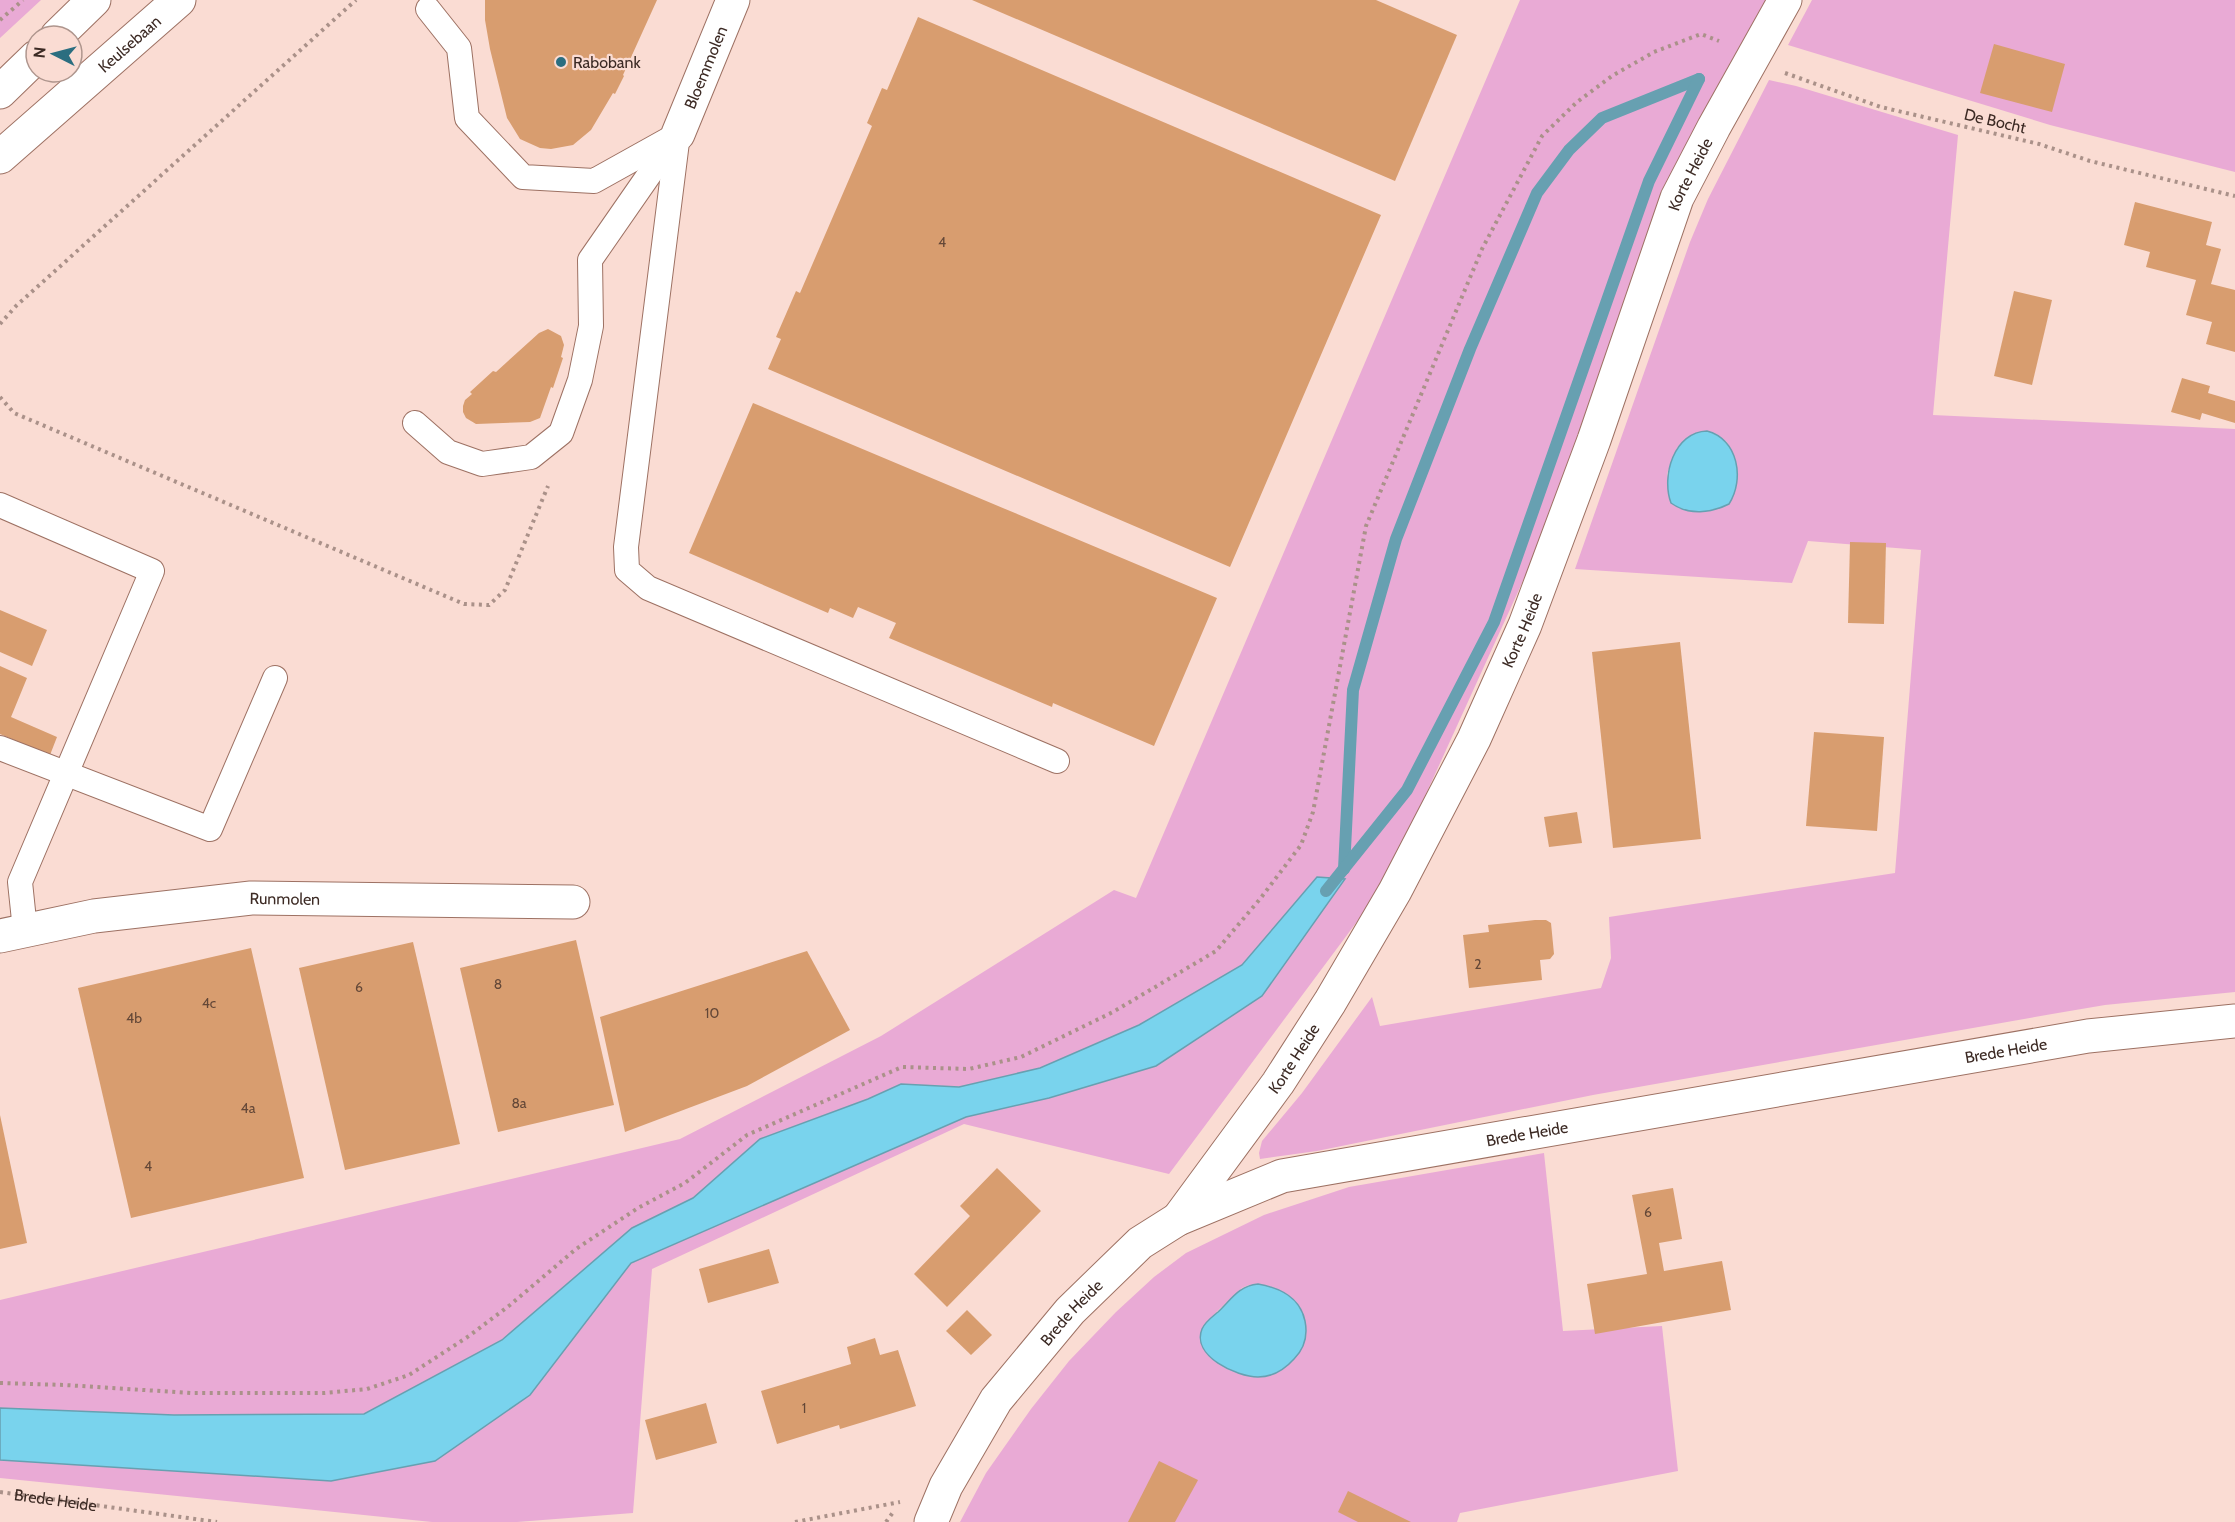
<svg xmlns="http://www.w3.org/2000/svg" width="2235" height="1522" font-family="Cabin,sans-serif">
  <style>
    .green { fill: #e9aad5; fill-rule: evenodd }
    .water { fill: #79d3ed; stroke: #67a0b1; stroke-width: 1.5 }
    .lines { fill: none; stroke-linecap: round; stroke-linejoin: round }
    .stream { stroke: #67a0b1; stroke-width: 12 }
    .building { fill: #d89d6f }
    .service-casing { stroke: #9d7163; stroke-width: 26 }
    .minor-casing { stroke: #9d7163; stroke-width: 35 }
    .secondary-casing { stroke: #9d7163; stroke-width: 35 }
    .path { stroke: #aa9189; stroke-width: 4; stroke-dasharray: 3 4.5; stroke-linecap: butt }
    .service { stroke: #fff; stroke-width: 24 }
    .minor { stroke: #fff; stroke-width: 33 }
    .secondary { stroke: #fff; stroke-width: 33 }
    .poi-dot { fill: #2b6e80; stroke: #fadcd3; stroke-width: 2 }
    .labels { text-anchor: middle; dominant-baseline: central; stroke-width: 4.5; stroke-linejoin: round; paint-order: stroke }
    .number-label { font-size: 14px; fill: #634737 }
    .street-label { font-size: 16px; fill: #3c2a24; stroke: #fadcd3 }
    .poi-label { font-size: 16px; fill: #3c2a24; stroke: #fadcd3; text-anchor: start }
  </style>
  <rect width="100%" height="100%" fill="#fadcd3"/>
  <g class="green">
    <polygon points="0,0 41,0 0,38"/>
    <polygon points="1520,0 1771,0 1757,25 1723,76 1667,191 1553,515 1385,884 1169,1174 964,1124 652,1269 633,1513 517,1522 432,1522 0,1478 0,1460 331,1481 530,1395 631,1263 966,1117 1049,1098 1156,1066 1317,878 1242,965 1139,1025 1040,1068 959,1087 901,1084 868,1099 760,1139 693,1198 632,1228 502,1340 364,1415 174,1415 0,1408 0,1300 680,1139 881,1036 1114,890 1136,898"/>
    <polygon points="1812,0 2235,0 2235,172 2050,125 1788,45"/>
    <path d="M1769,80L1796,86L1958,135L1933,415L2235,429V992L2105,1005L2052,1014L1593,1095L1317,1151L1260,1159L1259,1153L1262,1141L1302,1093L1372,997L1380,1026L1601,988L1611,958L1609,917L1895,873L1921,550L1808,541L1792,583L1575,569L1690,242L1708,199ZM1685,440L1726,441C1737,458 1741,486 1729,504C1711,513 1697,512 1677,507L1667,474L1677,448Z"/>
    <path d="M1544,1153L1563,1331L1662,1326L1678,1471L1460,1513L1457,1522H960L986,1473L1031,1409L1069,1361L1116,1312L1154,1277L1186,1253L1264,1215L1349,1187ZM1249,1285L1293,1361L1270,1375L1201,1342C1201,1320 1228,1303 1242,1288Z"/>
  </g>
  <g class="water">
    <path d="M1707,431C1738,439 1745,479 1729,504C1711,513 1689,516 1671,503C1661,476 1674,432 1707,431Z"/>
    <polygon points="1317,877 1345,879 1262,996 1156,1066 1049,1098 966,1117 631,1263 530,1395 435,1461 331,1481 0,1460 0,1408 174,1415 364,1414 502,1340 632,1228 693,1198 760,1139 868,1099 901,1084 959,1087 1040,1068 1139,1025 1242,965"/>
    <path d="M1258,1284C1280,1288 1300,1297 1305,1321C1308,1336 1305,1348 1294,1359C1285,1369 1272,1377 1258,1377C1237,1377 1191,1356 1202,1329C1205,1322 1212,1317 1218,1312C1231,1300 1238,1286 1258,1284Z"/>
  </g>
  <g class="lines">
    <g class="stream">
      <polyline points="1344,869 1353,690 1396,539 1470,349 1537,193 1569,150 1602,118 1699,79"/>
      <polyline points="1326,891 1407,790 1494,622 1649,181 1699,79"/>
    </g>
  </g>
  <g class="building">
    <polygon points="485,0 657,0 623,75 624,76 615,94 613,93 591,130 573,145 551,149 540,148 520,139 507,118 490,49 485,20"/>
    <polygon points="972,0 1376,0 1457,35 1395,181"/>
    <polygon points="918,17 1381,215 1230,567 768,369 781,339 776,337 796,291 800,293 872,126 867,123 882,88 887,90"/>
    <polygon points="1994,44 2065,64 2052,112 1980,93"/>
    <polygon points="2135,202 2212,222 2206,245 2221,249 2211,284 2235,290 2235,352 2206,344 2212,322 2186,315 2196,280 2146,267 2150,252 2124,245"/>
    <polygon points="2014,291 2052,300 2032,385 1994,376"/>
    <polygon points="548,329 561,336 564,345 561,357 563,358 553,388 551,387 540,418 530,422 476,424 466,418 463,412 463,406 465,400 472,394 470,392 493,371 496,372 539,333"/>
    <polygon points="2182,378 2210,386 2208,393 2235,401 2235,423 2202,413 2200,420 2171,412"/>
    <polygon points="753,403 1217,598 1154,746 1053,703 1052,707 889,638 896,623 858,607 853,618 830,608 828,613 689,553"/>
    <polygon points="1850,542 1886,543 1884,624 1848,623"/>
    <polygon points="0,610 47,630 32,666 0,652"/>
    <polygon points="1680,642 1701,839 1613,848 1592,652"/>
    <polygon points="0,666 27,678 11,717 57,737 50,755 0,734"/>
    <polygon points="1814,732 1884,737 1877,831 1806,826"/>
    <polygon points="1577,812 1582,843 1549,847 1544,817"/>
    <polygon points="1535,920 1546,920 1551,923 1554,954 1550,959 1540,960 1542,980 1469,988 1463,935 1489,932 1488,925"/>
    <polygon points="576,940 614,1105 498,1132 460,968"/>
    <polygon points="413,942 460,1144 345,1170 299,968"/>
    <polygon points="251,948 304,1178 131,1218 78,988"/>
    <polygon points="807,951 850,1030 747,1086 625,1132 600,1017"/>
    <polygon points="0,1115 27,1243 0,1249"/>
    <polygon points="997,1168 1041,1211 947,1307 914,1274 970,1216 960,1206"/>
    <polygon points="1673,1188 1682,1239 1659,1243 1664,1271 1722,1261 1731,1310 1595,1334 1587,1284 1647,1274 1632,1195"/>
    <polygon points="769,1249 779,1283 708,1303 699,1269"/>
    <polygon points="967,1310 992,1335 971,1355 946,1331"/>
    <polygon points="875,1338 880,1355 898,1350 916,1406 840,1429 839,1425 777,1444 761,1391 851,1364 847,1347"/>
    <polygon points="706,1403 717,1443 656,1460 645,1420"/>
    <polygon points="1159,1461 1198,1480 1197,1482 1175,1522 1128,1522"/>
    <polygon points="1348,1491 1411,1522 1358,1522 1338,1512"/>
  </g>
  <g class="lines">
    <g class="service-casing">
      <g id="service">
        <polyline points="428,9 459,48 467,118 523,177 594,181 673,137"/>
        <polyline points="678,134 626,547 627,570 648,588 1057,761"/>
        <polyline points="415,423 448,452 482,464 531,457 561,433 580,380 591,326 590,260 676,136"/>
        <polyline points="0,505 152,571 20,882 25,930"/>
        <polyline points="0,748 210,829 275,678"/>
      </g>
    </g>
    <g class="minor-casing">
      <g id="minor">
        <path id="s2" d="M678,134L733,0"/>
        <path id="s3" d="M0,936L94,916L251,898L573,902"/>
        <path id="s4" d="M1178,1219L1278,1083L1330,1002L1395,891L1474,739L1525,625L1594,440L1677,198L1714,127L1785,0"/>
        <path id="s5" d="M931,1522L946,1486L996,1400L1070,1311L1140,1243L1178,1219L1282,1176L2088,1036L2235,1021"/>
      </g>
    </g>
    <g class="secondary-casing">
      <g id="secondary">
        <polyline points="57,36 94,0"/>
        <polyline points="0,92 36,57"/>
        <path id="s6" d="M0,157L179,0"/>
      </g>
    </g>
    <g class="path">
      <polyline points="0,20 23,0"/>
      <polyline points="1785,73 1881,107 2039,144 2090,161 2235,196"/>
      <polyline points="0,324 16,306 356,0"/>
      <polyline points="0,397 14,413 464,604 489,605 505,590 548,486"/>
      <polyline points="0,1383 65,1385 191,1393 324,1393 367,1389 409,1375 469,1336 510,1305 576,1249 638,1208 685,1183 747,1135 902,1067 969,1069 1021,1057 1113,1012 1216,951 1260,899 1301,845 1313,812 1366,526 1482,249 1542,136 1577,102 1612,76 1654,52 1701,34 1719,41"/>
      <path id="s1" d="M0,1492L217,1522"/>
      <polyline points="795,1522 900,1502"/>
      <polyline points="886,1522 894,1511"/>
    </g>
    <use href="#service" class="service"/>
    <use href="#minor" class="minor"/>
    <use href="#secondary" class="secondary"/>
  </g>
  <circle class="poi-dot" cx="561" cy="62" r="6"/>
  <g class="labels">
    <g class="number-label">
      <text x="942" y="242">4</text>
      <text x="1478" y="964">2</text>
      <text x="498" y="984">8</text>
      <text x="359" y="987">6</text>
      <text x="209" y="1003">4c</text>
      <text x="712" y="1013">10</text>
      <text x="134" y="1018">4b</text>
      <text x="519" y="1103">8a</text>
      <text x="248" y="1108">4a</text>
      <text x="148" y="1166">4</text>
      <text x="1648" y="1212">6</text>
      <text x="804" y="1408">1</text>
    </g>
    <g class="street-label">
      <text stroke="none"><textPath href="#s6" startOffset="172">Keulsebaan</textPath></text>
      <text stroke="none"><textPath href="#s2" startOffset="72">Bloemmolen</textPath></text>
      <text transform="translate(1995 121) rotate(13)">De Bocht</text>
      <text stroke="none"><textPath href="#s4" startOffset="1170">Korte Heide</textPath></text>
      <text stroke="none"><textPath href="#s4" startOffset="684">Korte Heide</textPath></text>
      <text stroke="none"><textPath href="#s3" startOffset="288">Runmolen</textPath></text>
      <text stroke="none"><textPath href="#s5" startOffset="1244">Brede Heide</textPath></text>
      <text stroke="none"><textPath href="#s4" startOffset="198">Korte Heide</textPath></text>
      <text stroke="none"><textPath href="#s5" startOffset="758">Brede Heide</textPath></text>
      <text stroke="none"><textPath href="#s5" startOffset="254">Brede Heide</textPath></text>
      <text stroke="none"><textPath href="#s1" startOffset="56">Brede Heide</textPath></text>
    </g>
    <g class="poi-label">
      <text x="573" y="62">Rabobank</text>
    </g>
  </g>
  <g transform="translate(54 54) rotate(276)"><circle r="28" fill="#fadcd3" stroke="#ae958d" stroke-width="1.5"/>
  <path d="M0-4.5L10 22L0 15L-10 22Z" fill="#2b6e80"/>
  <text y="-9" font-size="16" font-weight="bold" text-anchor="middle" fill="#3c2a24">N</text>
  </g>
</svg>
